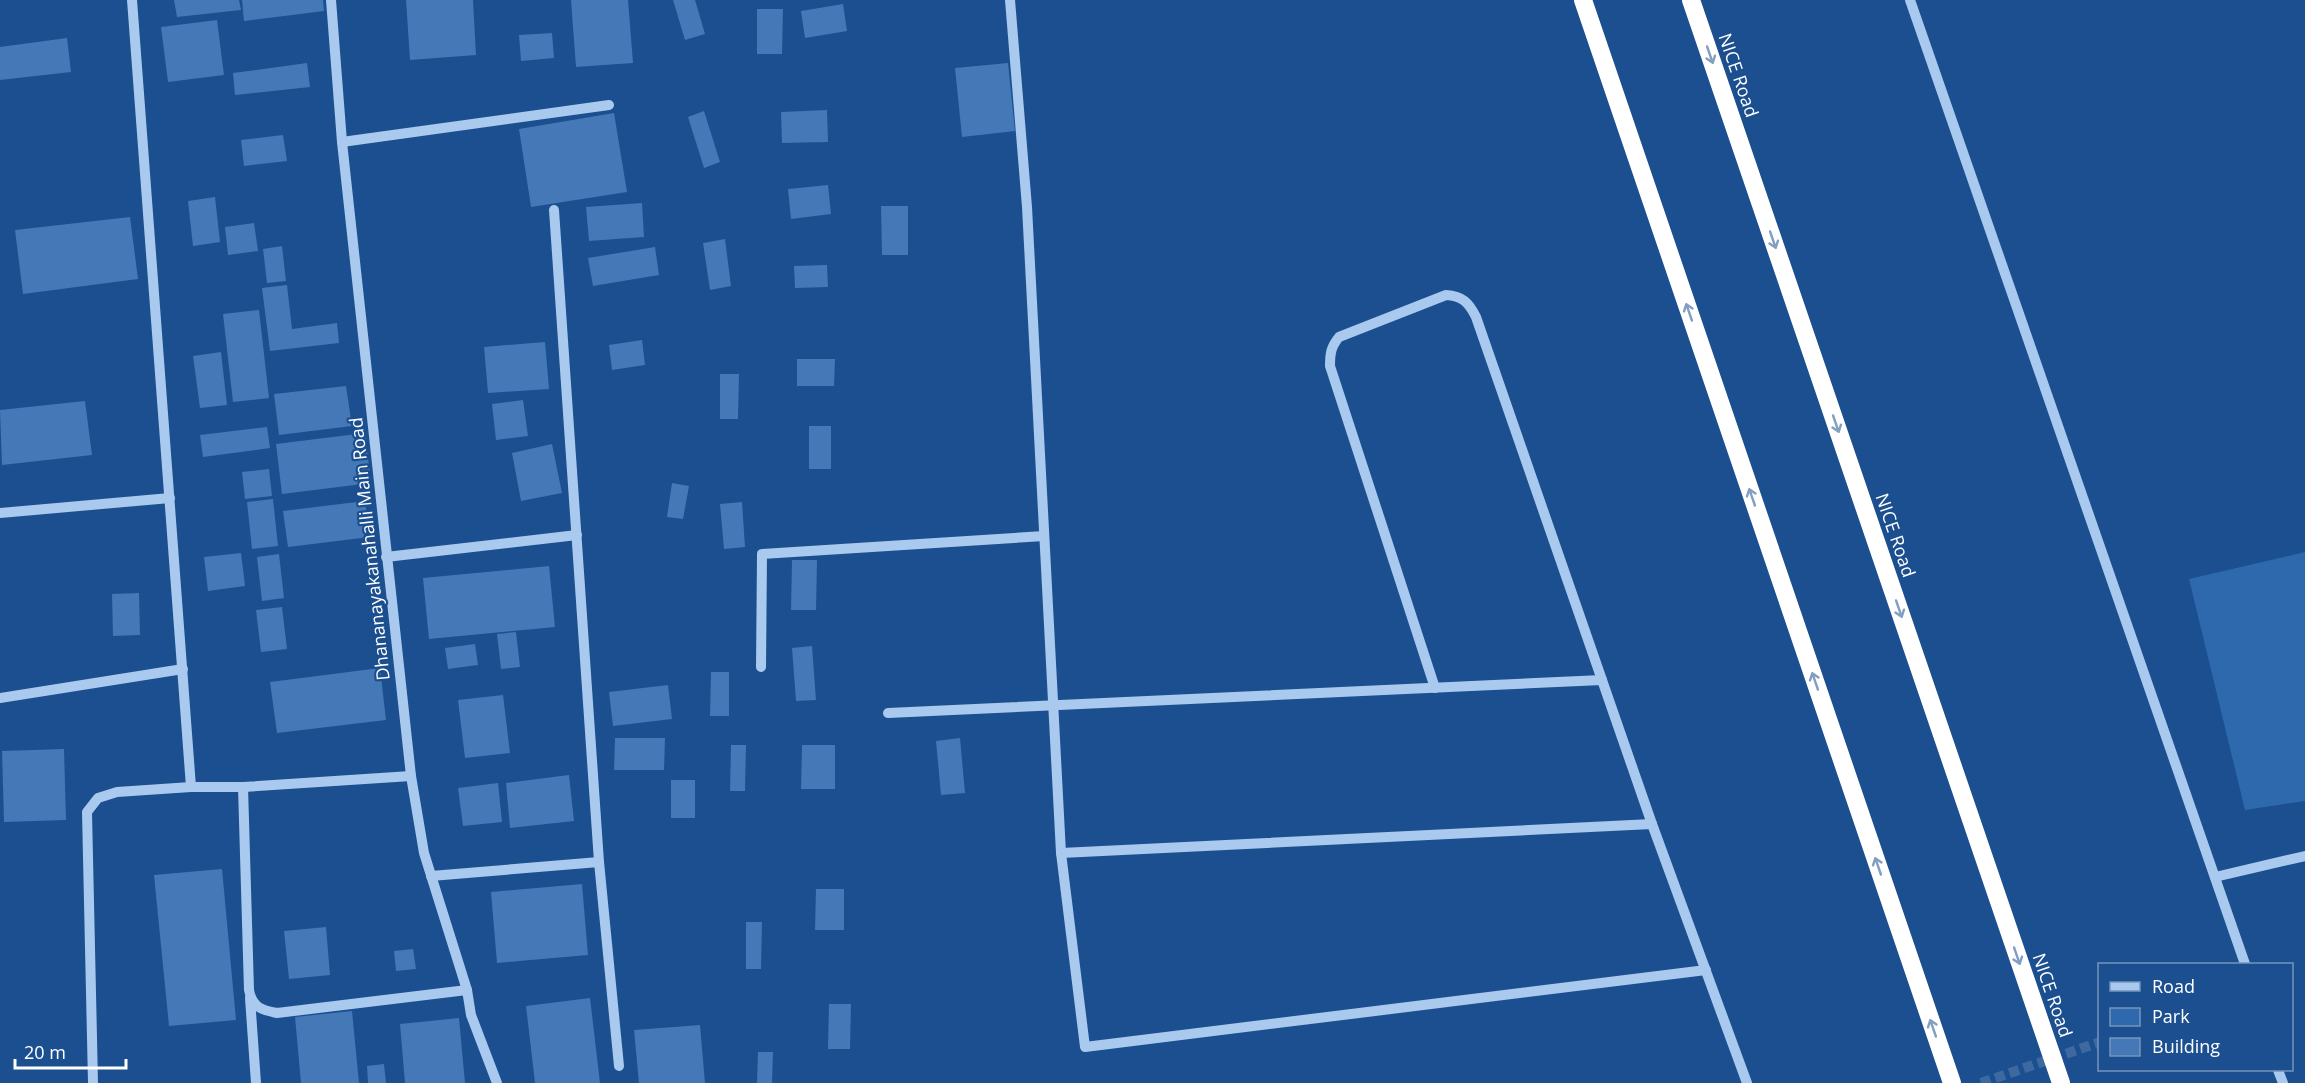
<svg xmlns="http://www.w3.org/2000/svg" width="2305" height="1083" font-family="'Open Sans',sans-serif">
  <style>
    .green { fill: #2e69ad }
    .building { fill: #4478b7 }
    .lines { fill: none; stroke-linecap: round; stroke-linejoin: round }
    .minor-tunnel { stroke: #3d69a0; stroke-width: 10; stroke-dasharray: 10 5; stroke-linecap: butt }
    .minor { stroke: #a9c9ee; stroke-width: 10 }
    .highway { stroke: #fff; stroke-width: 18 }
    .oneway { stroke: #829ec1 }
    .labels { text-anchor: middle; dominant-baseline: central; stroke-width: 4.5; stroke-linejoin: round; paint-order: stroke }
    .street-label { font-size: 18px; fill: #fff; stroke: #1b4f8f }
  </style>
  <rect width="100%" height="100%" fill="#1b4f8f"/>
  <polygon class="green" points="2305,552 2305,801 2245,810 2189,579"/>
  <g class="building">
    <polygon points="174,0 239,0 241,10 177,17"/>
    <polygon points="242,0 323,0 324,11 244,21"/>
    <polygon points="406,0 473,0 476,55 410,60"/>
    <polygon points="571,0 628,0 633,63 576,67"/>
    <polygon points="673,0 695,0 705,34 685,40"/>
    <polygon points="843,4 847,31 805,38 801,11"/>
    <polygon points="757,9 783,9 782,54 757,54"/>
    <polygon points="217,20 224,75 168,82 161,27"/>
    <polygon points="552,33 554,58 521,61 519,35"/>
    <polygon points="67,38 71,72 0,80 0,47"/>
    <polygon points="307,63 310,87 235,95 233,73"/>
    <polygon points="1008,63 1015,131 962,137 955,68"/>
    <polygon points="827,110 828,142 782,143 781,112"/>
    <polygon points="704,111 720,162 704,168 688,117"/>
    <polygon points="614,113 627,192 531,207 519,129"/>
    <polygon points="283,135 287,161 244,166 241,140"/>
    <polygon points="828,185 831,214 791,219 788,189"/>
    <polygon points="215,197 220,242 193,246 188,201"/>
    <polygon points="642,203 644,237 589,241 586,207"/>
    <polygon points="881,206 908,206 908,255 882,255"/>
    <polygon points="130,217 138,279 23,294 15,230"/>
    <polygon points="254,223 258,251 228,255 225,227"/>
    <polygon points="725,239 731,286 710,290 703,243"/>
    <polygon points="282,246 286,281 267,283 263,249"/>
    <polygon points="655,247 659,275 593,286 588,258"/>
    <polygon points="827,265 828,287 795,288 794,266"/>
    <polygon points="287,285 292,329 337,323 339,343 270,351 262,288"/>
    <polygon points="259,310 269,398 233,402 223,314"/>
    <polygon points="642,340 645,365 612,370 609,345"/>
    <polygon points="545,342 549,389 488,393 484,347"/>
    <polygon points="221,352 227,405 200,408 193,356"/>
    <polygon points="797,359 835,359 834,386 797,386"/>
    <polygon points="720,374 739,374 738,419 720,419"/>
    <polygon points="346,386 352,426 279,435 274,394"/>
    <polygon points="523,400 528,436 496,440 492,404"/>
    <polygon points="85,401 92,455 2,465 0,410"/>
    <rect x="809" y="426" width="22" height="43"/>
    <polygon points="267,427 270,448 203,457 200,435"/>
    <polygon points="365,433 371,483 282,494 276,444"/>
    <polygon points="552,444 562,493 521,501 512,453"/>
    <polygon points="269,469 272,496 245,499 242,472"/>
    <polygon points="672,483 689,486 683,519 667,517"/>
    <polygon points="273,499 278,546 252,549 247,502"/>
    <polygon points="365,501 370,537 288,547 283,511"/>
    <polygon points="742,502 745,547 724,549 720,504"/>
    <polygon points="241,553 245,586 208,591 204,557"/>
    <polygon points="279,554 284,598 262,601 257,557"/>
    <polygon points="792,560 817,560 816,610 791,610"/>
    <polygon points="549,566 555,627 429,639 423,578"/>
    <polygon points="139,593 140,635 113,636 112,594"/>
    <polygon points="282,607 287,649 261,652 256,610"/>
    <polygon points="516,632 520,667 501,669 497,634"/>
    <polygon points="475,644 478,665 448,669 445,648"/>
    <polygon points="812,646 816,700 796,701 792,648"/>
    <polygon points="380,668 386,720 277,733 270,682"/>
    <polygon points="711,672 729,672 729,716 710,716"/>
    <polygon points="668,685 672,719 613,726 609,692"/>
    <polygon points="503,695 510,753 465,758 458,700"/>
    <polygon points="615,738 665,738 664,770 614,770"/>
    <polygon points="960,738 965,793 941,795 936,741"/>
    <polygon points="731,745 746,745 745,791 730,791"/>
    <polygon points="802,745 835,745 835,789 801,789"/>
    <polygon points="64,749 66,820 4,822 2,751"/>
    <polygon points="569,775 574,821 510,828 506,783"/>
    <rect x="671" y="780" width="24" height="38"/>
    <polygon points="498,783 502,822 463,826 458,788"/>
    <polygon points="222,869 236,1020 169,1026 154,875"/>
    <polygon points="582,884 588,955 497,963 491,892"/>
    <polygon points="816,889 844,889 844,930 815,930"/>
    <polygon points="746,922 762,922 761,969 746,969"/>
    <polygon points="326,927 330,975 289,979 284,931"/>
    <polygon points="413,949 416,969 396,971 394,951"/>
    <polygon points="590,998 600,1083 535,1083 526,1006"/>
    <polygon points="829,1004 851,1004 850,1049 828,1049"/>
    <polygon points="352,1011 359,1083 301,1083 295,1017"/>
    <polygon points="459,1018 465,1083 405,1083 400,1024"/>
    <polygon points="700,1025 705,1083 639,1083 634,1030"/>
    <polygon points="758,1052 773,1052 772,1083 757,1083"/>
    <polygon points="384,1064 386,1083 368,1083 367,1066"/>
  </g>
  <g class="lines">
    <polyline class="minor-tunnel" points="1981,1083 2100,1042"/>
    <g class="minor">
      <polyline points="132,0 191,787 243,787 411,776"/>
      <polyline points="331,0 342,142 411,776 424,853 467,990 471,1015 497,1083"/>
      <polyline points="1010,0 1027,207 1061,853 1085,1047 1706,970"/>
      <polyline points="1910,0 2245,964"/>
      <polyline points="342,142 609,105"/>
      <polyline points="554,210 599,862 619,1066"/>
      <polyline points="0,513 170,498"/>
      <polyline points="386,557 577,535"/>
      <polyline points="761,667 762,554 1044,536"/>
      <path d="M1435,688L1330,366C1330,353 1331,347 1339,337L1446,295C1463,296 1469,303 1476,317L1652,824L1747,1083"/>
      <polyline points="0,698 183,669"/>
      <polyline points="888,713 1602,680"/>
      <path d="M243,787L249,990C252,1007 261,1010 277,1013L467,990"/>
      <polyline points="1061,853 1652,824"/>
      <polyline points="431,876 599,862"/>
      <polyline points="2215,877 2305,856"/>
      <polyline points="250,998 256,1083"/>
      <polyline points="2278,1070 2283,1083"/>
      <polyline points="93,1083 87,812 98,798 117,792 191,787"/>
    </g>
    <g class="highway">
      <polyline points="1583,0 1952,1083"/>
      <polyline points="1691,0 2061,1083"/>
    </g>
  </g>
  <defs><path id="oneway-shaft" d="M-6 0H5M1.5-3L5.5 0L1.5 3" fill="none" stroke-width="1.6" stroke-linecap="round" stroke-linejoin="round" transform="scale(1.5)"/></defs>
  <g class="oneway">
    <use href="#oneway-shaft" transform="translate(1710 55) rotate(71)"/>
    <use href="#oneway-shaft" transform="translate(1773 240) rotate(71)"/>
    <use href="#oneway-shaft" transform="translate(1689 312) rotate(-109)"/>
    <use href="#oneway-shaft" transform="translate(1836 424) rotate(71)"/>
    <use href="#oneway-shaft" transform="translate(1752 497) rotate(-109)"/>
    <use href="#oneway-shaft" transform="translate(1899 609) rotate(71)"/>
    <use href="#oneway-shaft" transform="translate(1815 681) rotate(-109)"/>
    <use href="#oneway-shaft" transform="translate(1878 866) rotate(-109)"/>
    <use href="#oneway-shaft" transform="translate(2017 956) rotate(71)"/>
    <use href="#oneway-shaft" transform="translate(1933 1028) rotate(-109)"/>
  </g>
  <g class="labels">
    <g class="street-label">
      <text transform="translate(1739 75) rotate(71)">NICE Road</text>
      <text transform="translate(1896 535) rotate(71)">NICE Road</text>
      <text transform="translate(369 549) rotate(-96)">Dhananayakanahalli Main Road</text>
      <text transform="translate(2053 995) rotate(71)">NICE Road</text>
    </g>
  </g>
  <rect x="2098" y="963" width="195" height="108" fill="#1b4f8f" stroke="#7695bc" stroke-width="1.5"/>
  <rect x="2110" y="982" width="30" height="9" fill="#a9c9ee" stroke="#7695bc" stroke-width="1.5"/>
  <text x="2152" y="993" font-size="18" fill="#ffffff">Road</text>
  <rect x="2110" y="1008" width="30" height="18" fill="#2e69ad" stroke="#7695bc" stroke-width="1.5"/>
  <text x="2152" y="1023" font-size="18" fill="#ffffff">Park</text>
  <rect x="2110" y="1038" width="30" height="18" fill="#4478b7" stroke="#7695bc" stroke-width="1.5"/>
  <text x="2152" y="1053" font-size="18" fill="#ffffff">Building</text>
  <path d="M15 1059v9h111v-9" fill="none" stroke="#ffffff" stroke-width="3"/>
  <text x="24" y="1059" font-size="18" fill="#ffffff" stroke="#1b4f8f" stroke-width="4.5" paint-order="stroke">20 m</text>
</svg>
